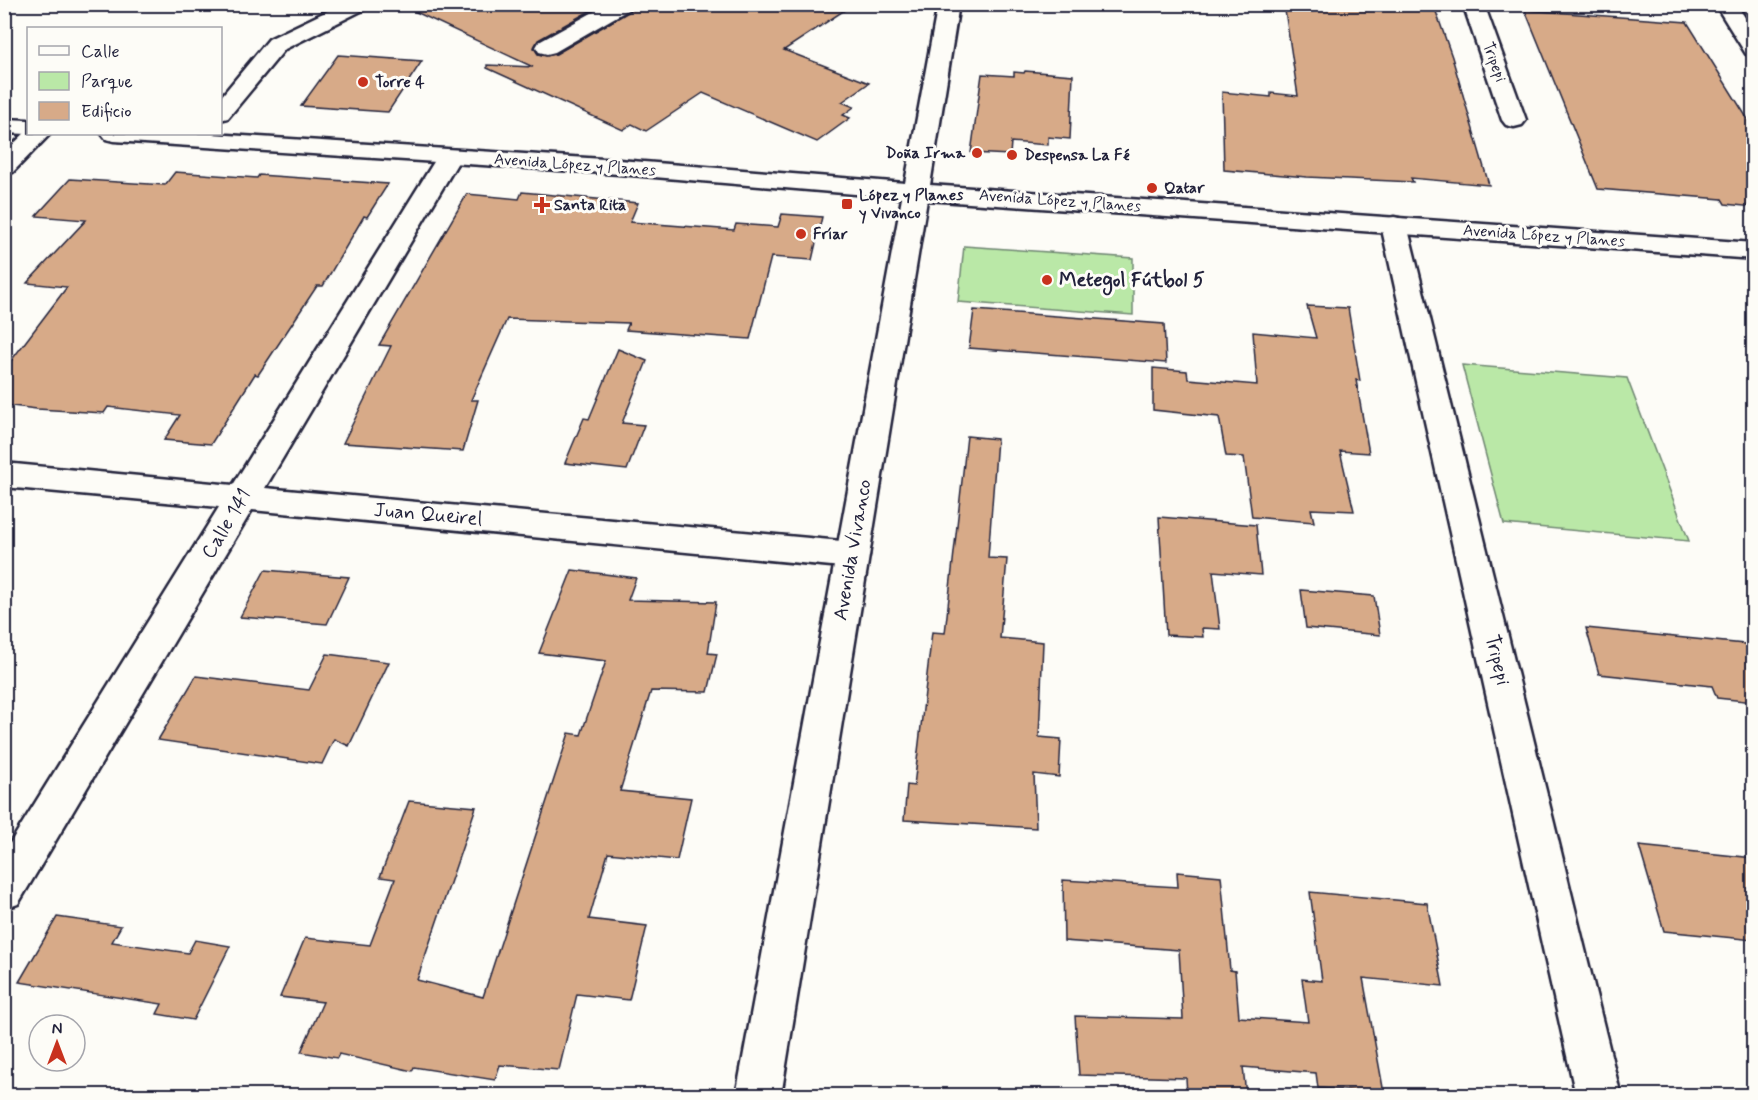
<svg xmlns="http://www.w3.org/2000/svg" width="1758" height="1100" font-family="Mynerve,sans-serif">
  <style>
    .green { fill: #bae8a7; stroke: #6e8571; stroke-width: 1.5 }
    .building { fill: #d7aa88; stroke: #22223b; stroke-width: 1.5 }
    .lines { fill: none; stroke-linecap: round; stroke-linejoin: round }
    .minor-casing { stroke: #22223b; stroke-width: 5 }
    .major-casing { stroke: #22223b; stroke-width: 5 }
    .minor { fill: #fdfcf7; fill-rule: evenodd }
    .major { fill: #fdfcf7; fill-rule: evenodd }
    .poi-dot { fill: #c8321e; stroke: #fdfcf7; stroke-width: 2 }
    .labels { text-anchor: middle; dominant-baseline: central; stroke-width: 6; stroke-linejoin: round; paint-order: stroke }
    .far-street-label { font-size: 16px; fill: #22223b; stroke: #fdfcf7 }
    .far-poi-label { font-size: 16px; font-weight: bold; fill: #22223b; stroke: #fdfcf7; text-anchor: start }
    .poi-label { font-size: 20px; font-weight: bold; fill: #22223b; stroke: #fdfcf7; text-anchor: start }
    .street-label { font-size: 20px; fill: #22223b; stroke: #fdfcf7 }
  </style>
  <rect width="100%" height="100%" fill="#fdfcf7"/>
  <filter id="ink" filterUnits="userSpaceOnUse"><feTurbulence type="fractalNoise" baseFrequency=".0167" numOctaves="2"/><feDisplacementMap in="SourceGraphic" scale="12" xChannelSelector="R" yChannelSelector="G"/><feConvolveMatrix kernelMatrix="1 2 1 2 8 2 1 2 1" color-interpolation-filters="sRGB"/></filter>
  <g filter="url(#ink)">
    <g class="green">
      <polygon points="964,246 1133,258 1133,315 958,302"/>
      <polygon points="1462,365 1627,378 1689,541 1504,524"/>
    </g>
    <g class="building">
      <polygon points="399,4 602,4 538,40 534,48 538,54 546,56 556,54 632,10 636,4 854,4 784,50 869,83 842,102 854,107 843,115 850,118 817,142 703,93 646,131 632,124 623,130 487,68 487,65 533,67"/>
      <polygon points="1284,4 1434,6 1452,57 1489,185 1411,178 1413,182 1307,177 1224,170 1222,92 1271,97 1271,93 1298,96"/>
      <polygon points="1525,10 1687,22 1754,129 1754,207 1725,204 1722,199 1598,189"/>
      <polygon points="338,55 422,61 388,112 301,106"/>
      <polygon points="1025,71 1073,75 1070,139 1048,137 1048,145 1011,142 1010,155 971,153 982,74 1014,76 1014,72 1024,73"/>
      <polygon points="175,172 257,178 259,175 388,184 367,217 364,216 323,286 317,286 258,375 255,374 211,444 164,440 180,415 108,407 104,413 37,409 4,405 4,370 67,287 27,283 86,220 36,216 70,179 165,185"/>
      <polygon points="522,192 638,203 630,222 734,230 736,224 778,227 782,214 822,217 812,260 771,257 750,339 626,330 629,323 507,319 471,400 478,400 463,451 343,443 391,346 379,345 467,194 519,199"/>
      <polygon points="1307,306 1348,308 1360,381 1356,380 1369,453 1340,451 1354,511 1311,509 1314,522 1252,517 1244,457 1226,456 1219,417 1153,410 1153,368 1187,371 1188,379 1257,385 1253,332 1316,338"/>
      <polygon points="974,310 1164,324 1166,363 969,348"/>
      <polygon points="618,349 647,361 622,423 644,425 627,470 565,463 584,418 589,419"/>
      <polygon points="967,436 997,439 988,558 1007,559 1000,638 1043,642 1039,737 1061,739 1059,777 1034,774 1036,828 904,820 907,785 914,786 932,632 945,633"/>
      <polygon points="1159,517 1256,525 1261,575 1213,571 1220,629 1202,628 1203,637 1166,635"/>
      <polygon points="265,570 349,577 327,624 240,617"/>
      <polygon points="572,570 636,578 628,600 716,602 708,653 717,654 708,692 651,691 620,791 691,798 677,860 608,853 589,919 647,926 629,1000 577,994 559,1070 500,1065 495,1080 414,1067 412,1071 339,1054 337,1058 301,1052 323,1002 280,997 305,938 370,945 395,879 380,877 409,801 476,807 417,980 483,997 569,733 581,735 606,661 539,653"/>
      <polygon points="1301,590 1374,596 1380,635 1306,628"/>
      <polygon points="1586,628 1754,645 1754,702 1717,698 1712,686 1599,674"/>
      <polygon points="327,654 389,662 349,746 334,739 322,764 158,740 196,676 309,690"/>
      <polygon points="1639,846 1754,858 1754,940 1664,931"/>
      <polygon points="1177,872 1221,876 1230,970 1235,971 1239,1017 1308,1022 1302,979 1322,981 1310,892 1427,903 1443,986 1363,978 1384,1093 1318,1088 1316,1073 1243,1067 1246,1095 1187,1094 1186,1078 1079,1075 1075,1016 1183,1019 1179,950 1064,941 1063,880 1178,887"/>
      <polygon points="57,917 121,926 112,942 188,953 195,940 230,946 193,1020 157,1014 162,1004 19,982"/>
    </g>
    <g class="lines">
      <g class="minor-casing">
        <g id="minor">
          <polygon points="342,4 370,4 367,8 285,49 228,118 220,120 220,98 269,39"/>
          <polygon points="608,4 634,4 631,8 555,52 547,54 539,52 536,47 539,42"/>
          <polygon points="1463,4 1484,4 1526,120 1522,125 1514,127 1506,125 1502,120"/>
          <polygon points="1715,4 1736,4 1754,31 1754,55 1746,54"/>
          <polygon points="28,130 28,134 50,134 13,172 4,174 4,153"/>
          <polygon points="449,150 458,152 461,157 265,488 852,542 864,546 869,555 864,564 852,568 252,510 18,904 4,909 4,853 219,507 4,487 4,463 233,485 437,157 440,152"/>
          <polygon points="1394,217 1403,219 1407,225 1621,1096 1576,1096 1381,225 1385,219"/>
        </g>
      </g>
      <g class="major-casing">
        <g id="major">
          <polygon points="938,4 959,4 930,185 1754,243 1754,259 927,200 781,1096 736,1096 902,198 619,174 114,141 106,139 102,134 212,134 619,160 905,183"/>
          <polygon points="4,119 28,120 28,134 30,134 28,134 4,133"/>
        </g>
      </g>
      <use href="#minor" class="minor"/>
      <use href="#major" class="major"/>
    </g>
  </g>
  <g class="poi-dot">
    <circle cx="363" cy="82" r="6"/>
    <circle cx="977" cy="153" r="6"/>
    <circle cx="1012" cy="155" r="6"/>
    <circle cx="1152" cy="188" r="6"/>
    <rect x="841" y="198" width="12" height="12" rx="3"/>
    <path d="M539 196h6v6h6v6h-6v6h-6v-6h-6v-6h6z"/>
    <circle cx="801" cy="234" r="6"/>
    <circle cx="1047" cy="280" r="6"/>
  </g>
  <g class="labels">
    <g class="far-street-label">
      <text transform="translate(1494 62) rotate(70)">Tripepi</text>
      <text transform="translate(575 165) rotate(4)">Avenida López y Planes</text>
      <text transform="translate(1060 201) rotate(4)">Avenida López y Planes</text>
      <text transform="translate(1544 236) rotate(4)">Avenida López y Planes</text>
    </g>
    <g class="far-poi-label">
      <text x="375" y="82">Torre 4</text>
      <text x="965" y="153" text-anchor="end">Doña Irma</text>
      <text x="1024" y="155">Despensa La Fé</text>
      <text x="1164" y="188">Qatar</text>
      <text x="859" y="195">López y Planes<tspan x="859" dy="18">y Vivanco</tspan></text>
      <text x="554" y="205">Santa Rita</text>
      <text x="813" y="234">Fríar</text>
    </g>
    <g class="poi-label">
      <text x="1059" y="280">Metegol Fútbol 5</text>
    </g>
    <g class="street-label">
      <text transform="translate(428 515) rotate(5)">Juan Queirel</text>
      <text transform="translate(227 524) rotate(-59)">Calle 141</text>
      <text transform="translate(853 550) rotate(-80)">Avenida Vivanco</text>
      <text transform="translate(1497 660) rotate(77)">Tripepi</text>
    </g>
  </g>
  <rect width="1758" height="1100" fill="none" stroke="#fdfcf7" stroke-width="24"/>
  <rect x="12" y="12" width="1734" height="1076" fill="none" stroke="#22223b" stroke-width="2" filter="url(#ink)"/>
  <rect x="27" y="27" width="195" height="108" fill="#fdfcf7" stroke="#a5a5ac" stroke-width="1.5"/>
  <rect x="39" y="46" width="30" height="9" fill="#fdfcf7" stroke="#a5a5ac" stroke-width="1.5"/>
  <text x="81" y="57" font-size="18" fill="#22223b">Calle</text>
  <rect x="39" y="72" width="30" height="18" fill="#bae8a7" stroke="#a5a5ac" stroke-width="1.5"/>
  <text x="81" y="87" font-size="18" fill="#22223b">Parque</text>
  <rect x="39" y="102" width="30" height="18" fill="#d7aa88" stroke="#a5a5ac" stroke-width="1.5"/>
  <text x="81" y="117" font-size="18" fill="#22223b">Edificio</text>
  <g transform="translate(57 1043)"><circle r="28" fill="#fdfcf7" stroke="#a5a5ac" stroke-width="1.5"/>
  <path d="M0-4.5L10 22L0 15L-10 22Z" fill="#c8321e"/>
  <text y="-9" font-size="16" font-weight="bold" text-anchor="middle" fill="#22223b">N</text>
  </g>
</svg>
